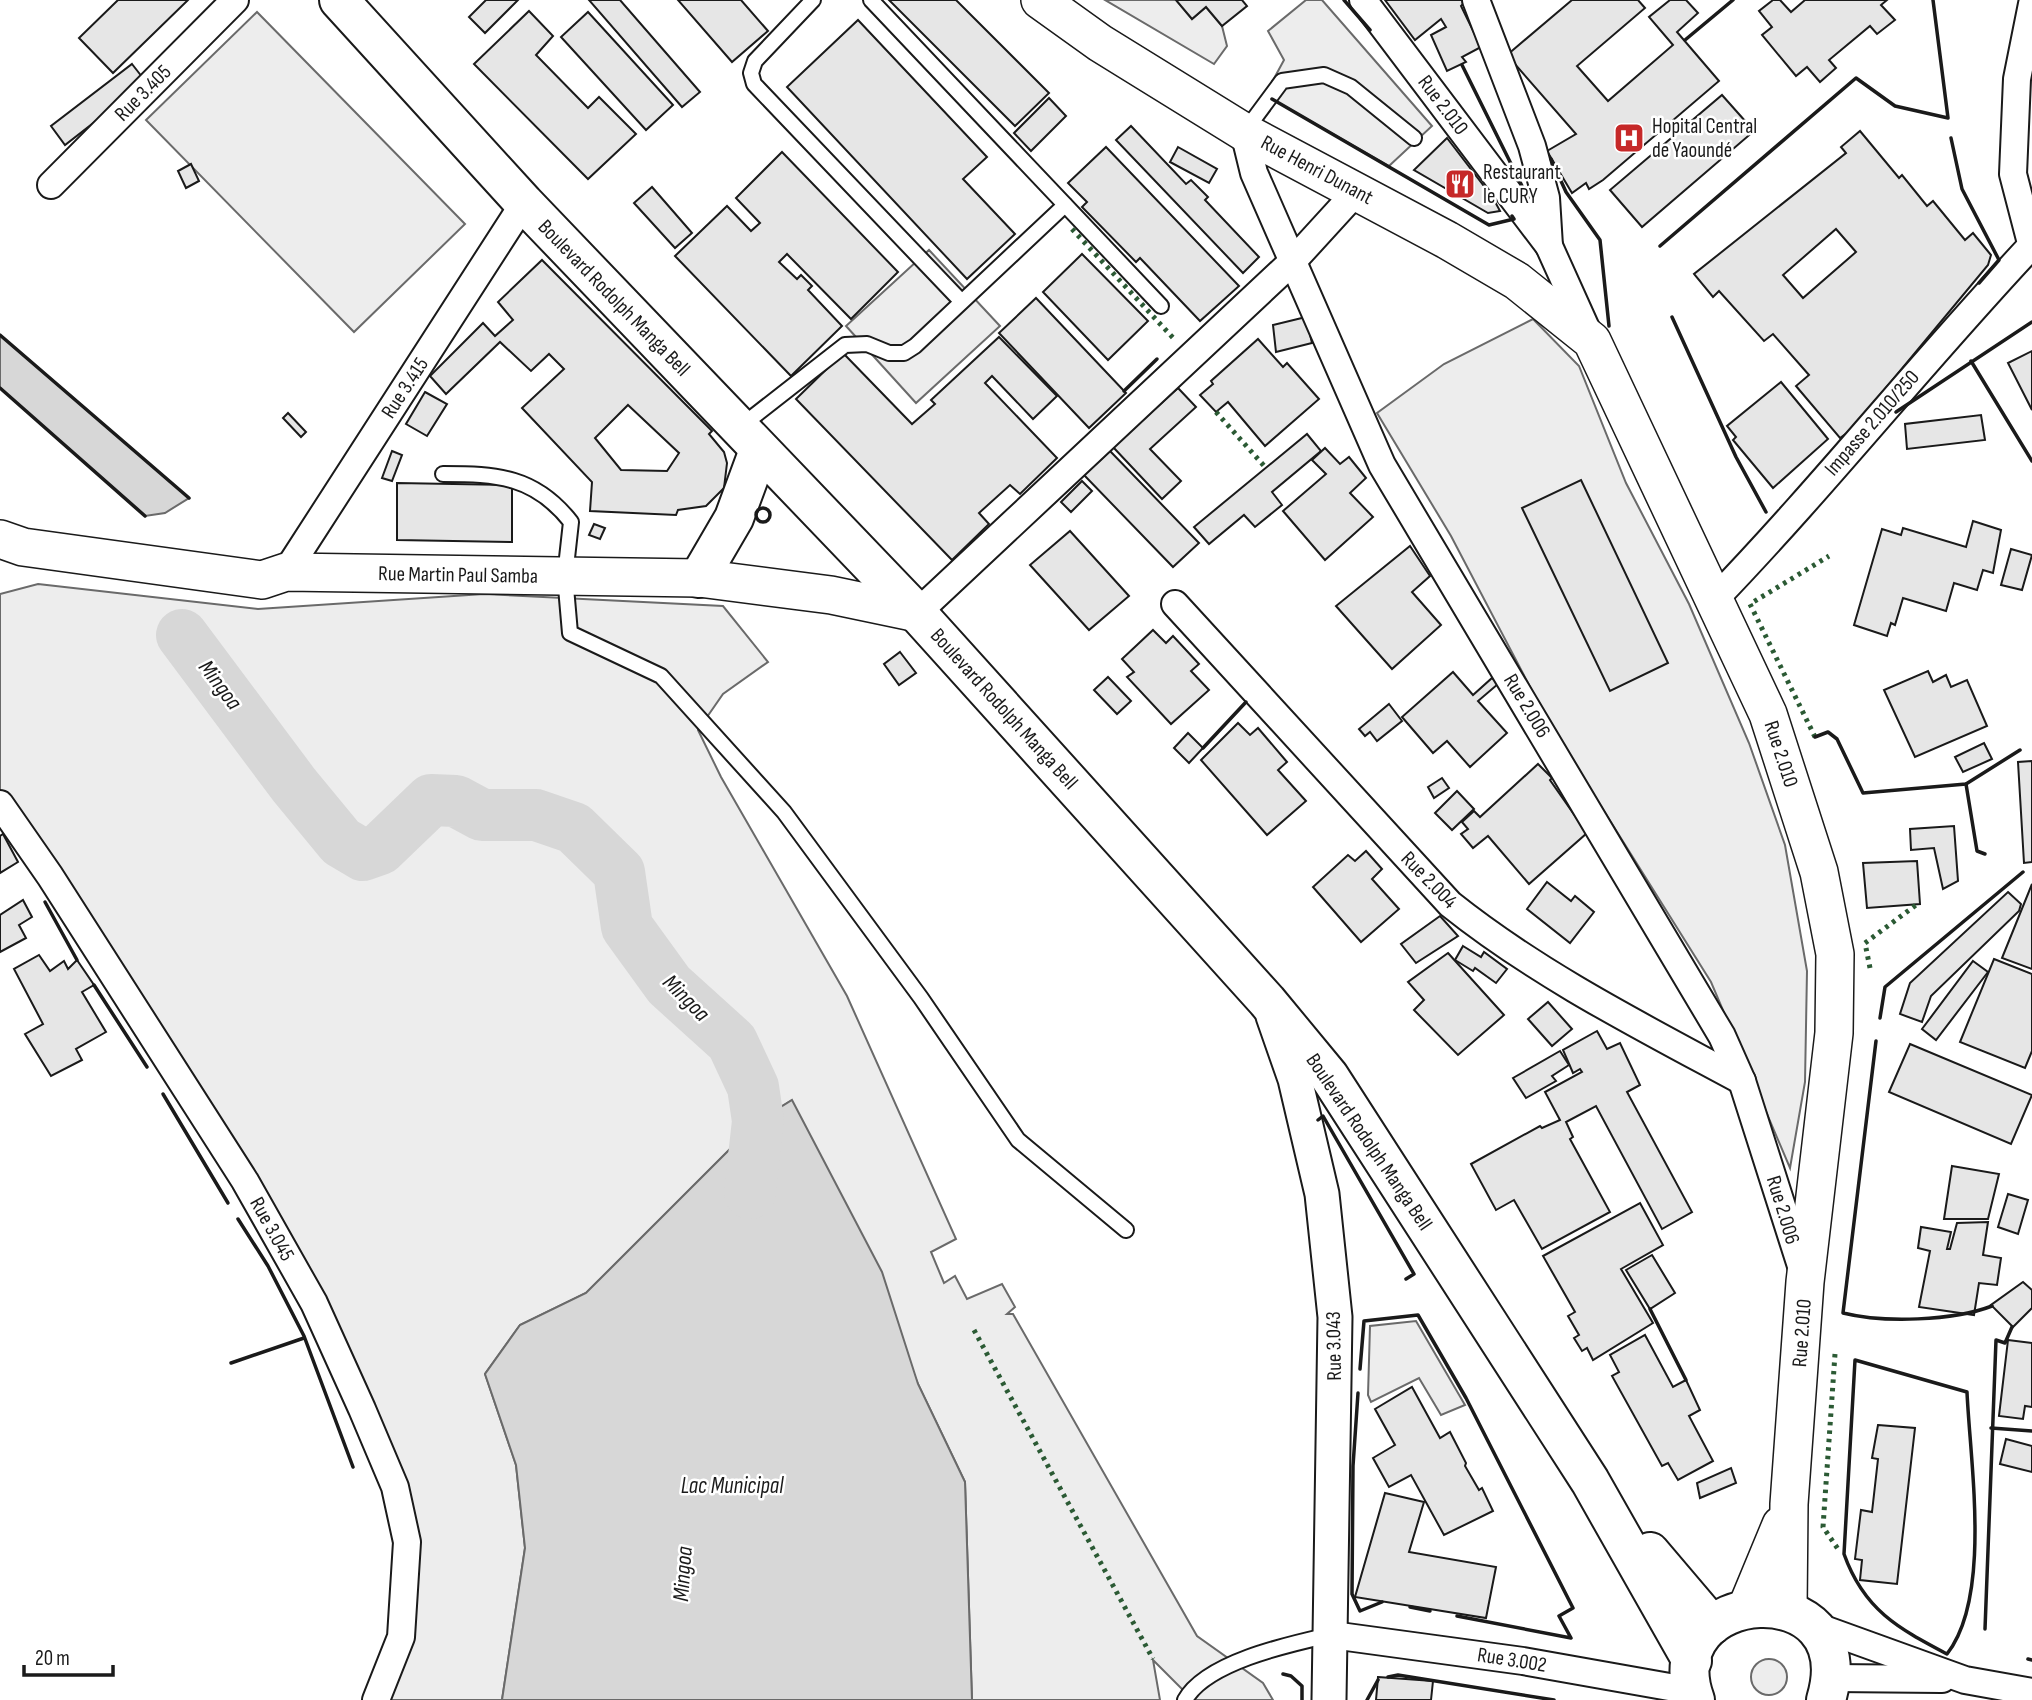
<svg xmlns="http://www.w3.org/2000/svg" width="2032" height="1700" font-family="'Sofia Sans Condensed',sans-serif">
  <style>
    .built { fill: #ededed; stroke: #6a6a6a; stroke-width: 2 }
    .water { fill: #d7d7d7; stroke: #6a6a6a; stroke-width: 2 }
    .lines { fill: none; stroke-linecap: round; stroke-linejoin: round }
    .river { stroke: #d7d7d7; stroke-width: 52 }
    .building { fill: #e6e6e6; stroke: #1a1a1a; stroke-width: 2; fill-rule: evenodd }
    .service-casing { stroke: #1a1a1a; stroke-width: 18 }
    .minor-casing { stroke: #1a1a1a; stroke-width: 30 }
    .tertiary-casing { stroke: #1a1a1a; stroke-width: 37 }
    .secondary-casing { stroke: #1a1a1a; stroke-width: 40 }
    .primary-casing { stroke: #1a1a1a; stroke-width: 42 }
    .service { stroke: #fff; stroke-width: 14 }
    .minor { stroke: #fff; stroke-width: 26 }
    .tertiary { stroke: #fff; stroke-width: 33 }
    .secondary { stroke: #fff; stroke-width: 37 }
    .primary { stroke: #fff; stroke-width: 38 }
    .hedge { stroke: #2b5a34; stroke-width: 5; stroke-dasharray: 3.5 5; stroke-linecap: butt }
    .wall { stroke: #1a1a1a; stroke-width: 3.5 }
    .labels { text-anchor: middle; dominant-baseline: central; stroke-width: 5; stroke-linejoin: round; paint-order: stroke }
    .street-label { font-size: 21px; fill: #1a1a1a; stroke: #fff }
    .poi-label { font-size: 21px; fill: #1a1a1a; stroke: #fff; text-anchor: start }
    .water-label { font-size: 23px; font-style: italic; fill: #1a1a1a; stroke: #fff }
  </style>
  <rect width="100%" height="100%" fill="#fff"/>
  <g class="built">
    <polygon points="1105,0 1176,0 1192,19 1206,7 1222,26 1227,46 1214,64"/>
    <polygon points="1306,0 1322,0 1432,126 1389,166 1265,95 1284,60 1268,31"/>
    <polygon points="257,12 465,224 354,332 146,120"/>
    <polygon points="929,250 1000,326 916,403 846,326"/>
    <polygon points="1533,319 1579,366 1626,483 1689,604 1749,743 1785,845 1807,971 1805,1082 1790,1168 1711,982 1550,725 1451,536 1377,413 1444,364"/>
    <polygon points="38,584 258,609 484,594 723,606 768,662 723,694 698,730 721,777 847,996 956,1239 931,1252 944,1283 955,1276 967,1299 1002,1284 1015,1307 1007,1314 1013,1314 1197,1636 1263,1683 1273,1700 1186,1700 1184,1691 1153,1660 1160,1700 972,1700 965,1482 918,1384 828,1172 791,1101 758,1121 586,1293 520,1325 485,1374 516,1465 525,1548 502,1700 379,1700 413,1538 266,1222 0,811 0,594"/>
    <polygon points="1416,1321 1465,1405 1441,1415 1419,1378 1371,1402 1368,1395 1370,1326"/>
    <circle cx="1769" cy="1677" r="18"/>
  </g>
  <g class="water">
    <polygon points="0,335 189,498 165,513 145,516 0,388"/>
    <polygon points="792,1100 882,1272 918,1384 965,1482 972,1700 502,1700 525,1548 516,1465 485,1374 520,1325 586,1293 758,1121"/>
  </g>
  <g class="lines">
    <polyline class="river" points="182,635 294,785 341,842 363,855 380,849 431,800 456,801 482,815 536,815 574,828 619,872 627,927 669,985 732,1042 753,1087 758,1121 750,1193"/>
  </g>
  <g class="building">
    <polygon points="118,0 188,0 113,73 79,38"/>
    <polygon points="486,0 518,0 485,33 469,17"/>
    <polygon points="589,0 620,0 700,92 682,107"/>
    <polygon points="678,0 741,0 768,31 732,62"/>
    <polygon points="889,0 956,0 1049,93 1015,126"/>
    <polygon points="1176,0 1242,0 1247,6 1222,26 1206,7 1192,19"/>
    <polygon points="1385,0 1467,0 1461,6 1481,47 1462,57 1466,62 1447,71 1431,35 1446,27 1441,19 1415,40"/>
    <polygon points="1572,0 1638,0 1645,8 1577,66 1608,101 1673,45 1649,17 1670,0 1686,0 1698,13 1677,32 1719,81 1603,180 1589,189 1586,183 1572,193 1547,151 1576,134 1507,55"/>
    <polygon points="1773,0 1780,0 1791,12 1805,0 1887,0 1881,5 1895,20 1877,34 1870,26 1829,60 1836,68 1820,82 1807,67 1796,76 1762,35 1772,27 1759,11"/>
    <polygon points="529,11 553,36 536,55 588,108 599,97 636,134 588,179 474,64"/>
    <polygon points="588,12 673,105 646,130 561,37"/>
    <polygon points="858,20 987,157 963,179 1015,234 967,279 787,87"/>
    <polygon points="132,64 146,82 65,145 51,126"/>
    <polygon points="1722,95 1754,131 1642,227 1610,190"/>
    <polygon points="1049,98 1066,116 1031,151 1014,133"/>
    <polygon points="1131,126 1186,184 1191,180 1208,197 1205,200 1259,257 1243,273 1116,140"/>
    <path d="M1860,131L1899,178L1902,175L1927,206L1933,201L1965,240L1973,233L1991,255L1988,265L1851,430L1840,438L1796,386L1809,375L1773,334L1764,341L1719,291L1713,297L1694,274L1846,153L1841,147ZM1836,229L1856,252L1803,298L1783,275Z"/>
    <polygon points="1447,138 1493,198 1500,211 1488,213 1414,170"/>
    <polygon points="1106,147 1239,286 1200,321 1140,258 1136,262 1082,207 1087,202 1068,183"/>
    <polygon points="1178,147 1217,169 1209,183 1170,162"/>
    <polygon points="782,152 898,272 851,319 787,254 779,262 797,279 801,275 812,286 808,290 842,326 791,376 675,256 727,206 751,231 760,223 736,198"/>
    <polygon points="191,164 199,181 186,188 178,171"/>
    <polygon points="652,187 692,233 675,248 634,203"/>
    <polygon points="1082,254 1148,321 1108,360 1043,292"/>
    <path d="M542,260L712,431L709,434L724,452L727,463L724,488L706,506L678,510L676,515L590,511L592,482L522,408L564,369L549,354L531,371L500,342L446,394L430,376L483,323L495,336L513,320L498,302ZM628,405L679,453L667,471L621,470L595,438Z"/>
    <polygon points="1036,298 1126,393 1089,428 999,333"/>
    <polygon points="1306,317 1312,343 1276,352 1273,325"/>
    <polygon points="999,337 1057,396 1033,419 992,376 985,383 1057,458 1020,494 1010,485 979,513 989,524 952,560 796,399 843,353 912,424 935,404 931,400"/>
    <polygon points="1258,339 1283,367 1287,363 1319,399 1265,446 1228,402 1216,412 1200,395 1213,384 1211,381"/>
    <polygon points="2032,351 2032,410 2008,363"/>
    <polygon points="1781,382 1828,439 1773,488 1733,440 1736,437 1727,426"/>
    <polygon points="1178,388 1196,407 1150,449 1181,481 1162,499 1113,447"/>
    <polygon points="425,392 447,404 427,436 406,424"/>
    <polygon points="288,413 306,432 301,437 283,418"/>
    <polygon points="1981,415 1985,440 1907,449 1905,424"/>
    <polygon points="1307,434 1321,451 1272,492 1282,505 1255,527 1244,515 1209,544 1194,527"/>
    <polygon points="1325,448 1340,464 1349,457 1366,478 1350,493 1373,517 1325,560 1283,511 1326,474 1312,460"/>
    <polygon points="392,451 402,455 392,481 382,478"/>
    <polygon points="1110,451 1199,543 1173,567 1084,475"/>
    <polygon points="1581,480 1668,663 1610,691 1522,508"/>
    <polygon points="1082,481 1092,491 1071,512 1061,502"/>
    <polygon points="397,483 512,485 512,542 397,540"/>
    <polygon points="1973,521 2001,530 1993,573 1983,570 1977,590 1954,583 1946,611 1903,598 1895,625 1891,623 1887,636 1854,625 1882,529 1901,535 1903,528 1966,547"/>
    <polygon points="594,524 605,528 600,539 589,535"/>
    <polygon points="1070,531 1129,596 1089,630 1030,565"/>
    <polygon points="1410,546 1430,576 1412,592 1441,625 1392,669 1336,606"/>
    <polygon points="2011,549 2032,555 2022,590 2001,585"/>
    <polygon points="1153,630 1166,643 1173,636 1199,664 1191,671 1209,690 1171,724 1127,677 1134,672 1122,659"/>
    <polygon points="900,652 916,673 899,685 884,664"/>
    <polygon points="1928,671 1933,682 1946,675 1951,687 1967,680 1987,726 1915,757 1884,690"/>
    <polygon points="1453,672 1473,695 1492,678 1498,684 1478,701 1507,733 1470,767 1447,741 1433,753 1402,717"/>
    <polygon points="1108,677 1131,701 1117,714 1094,690"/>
    <polygon points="1389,704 1402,721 1377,741 1370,732 1365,736 1359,729"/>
    <polygon points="1238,723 1250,735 1258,728 1287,762 1278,770 1306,801 1267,835 1201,760"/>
    <polygon points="1188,733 1203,748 1189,763 1174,748"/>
    <polygon points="1984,743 1992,759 1963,772 1955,757"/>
    <polygon points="2032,761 2032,862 2024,863 2018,762"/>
    <polygon points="1538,764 1552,778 1550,780 1587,833 1529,884 1488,836 1473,848 1461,834 1468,829 1462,822 1474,811 1480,817"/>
    <polygon points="1442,778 1449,788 1434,798 1428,787"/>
    <polygon points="1457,791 1474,809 1452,830 1435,813"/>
    <polygon points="1954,826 1958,881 1943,889 1934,848 1911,850 1910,829"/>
    <polygon points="3,834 18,862 0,873 0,836"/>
    <polygon points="1366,851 1382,869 1372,879 1399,909 1361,942 1313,887 1348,855 1355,861"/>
    <polygon points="1917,861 1920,904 1867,908 1863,863"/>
    <polygon points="1547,882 1571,901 1575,896 1594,912 1570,943 1527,909"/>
    <polygon points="2032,884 2032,969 2002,958"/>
    <polygon points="2008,892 2021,904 2019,911 1931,996 1922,1022 1900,1014 1910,983"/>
    <polygon points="23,900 32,917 19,925 26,938 0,952 0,915"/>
    <polygon points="1440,916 1458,936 1416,963 1401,944"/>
    <polygon points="1463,946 1481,957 1484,952 1507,969 1496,983 1475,968 1473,971 1455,960"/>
    <polygon points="1448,953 1504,1015 1458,1055 1414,1010 1424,1000 1408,982"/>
    <polygon points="39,955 50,971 64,961 68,969 77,960 94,985 82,992 106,1032 76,1049 82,1060 51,1076 25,1034 43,1024 14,969"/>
    <polygon points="1994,959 2032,974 2032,1051 2025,1068 1960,1042"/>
    <polygon points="1973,961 1988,972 1936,1040 1922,1029"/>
    <polygon points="1548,1002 1572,1029 1552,1046 1528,1019"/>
    <polygon points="1597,1031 1607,1049 1620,1043 1640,1085 1627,1092 1692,1212 1662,1229 1596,1106 1566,1122 1573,1137 1570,1139 1610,1212 1542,1249 1514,1200 1496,1210 1471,1164 1540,1126 1542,1128 1560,1120 1545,1092 1582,1072 1580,1069 1573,1073 1563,1050"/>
    <polygon points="1910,1044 2032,1095 2011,1144 1889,1092"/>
    <polygon points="1560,1051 1569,1065 1552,1076 1556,1081 1526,1098 1513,1078"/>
    <polygon points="1952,1166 1999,1174 1988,1219 1944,1219"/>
    <polygon points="2008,1194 2028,1200 2018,1234 1998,1227"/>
    <polygon points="1640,1203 1663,1245 1621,1269 1653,1323 1593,1360 1587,1348 1582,1351 1574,1338 1579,1335 1568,1316 1575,1312 1543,1256"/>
    <polygon points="1988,1222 1983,1255 2001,1258 1997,1285 1979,1283 1974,1315 1919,1307 1930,1251 1918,1248 1921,1227 1951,1232 1947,1249 1950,1249 1957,1223"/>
    <polygon points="1652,1255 1675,1293 1650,1309 1626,1270"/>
    <polygon points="2023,1282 2032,1290 2032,1308 2013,1327 1991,1305"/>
    <polygon points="1645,1335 1673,1387 1686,1380 1700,1410 1689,1416 1713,1461 1678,1480 1668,1463 1662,1466 1612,1376 1619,1372 1610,1355"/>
    <polygon points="2008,1340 2032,1343 2032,1407 2025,1406 2023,1419 1999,1416"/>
    <polygon points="1412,1387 1440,1438 1450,1432 1466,1463 1465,1466 1479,1490 1482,1488 1493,1511 1444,1535 1411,1475 1389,1487 1373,1458 1395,1445 1375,1409"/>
    <polygon points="1878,1425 1915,1428 1897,1584 1860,1580 1862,1560 1855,1559 1861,1510 1872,1512 1878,1459 1872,1458"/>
    <polygon points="2006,1439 2032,1446 2032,1472 2000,1464"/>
    <polygon points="1731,1468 1736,1483 1700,1498 1697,1483"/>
    <polygon points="1385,1493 1424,1502 1409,1552 1496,1567 1486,1618 1355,1597"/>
    <polygon points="1378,1677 1433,1681 1431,1700 1376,1700"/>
  </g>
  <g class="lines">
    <g class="service-casing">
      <g id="service">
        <polyline points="813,0 755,61 751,73 754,84 960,300"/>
        <polyline points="871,0 1161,306"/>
        <polyline points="1245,131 1282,81 1324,75 1351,87 1414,138"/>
        <polyline points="740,427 845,345 867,344 889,353 904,353 915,346 1065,205"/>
        <path d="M443,474C497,474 535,476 571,522L565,576L570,633L661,676L784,812L921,998L1018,1140L1126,1230"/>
        <path d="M1185,1700C1206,1662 1290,1644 1330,1635"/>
      </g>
    </g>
    <g class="minor-casing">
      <g id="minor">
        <polyline points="1363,0 1549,246 1590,337"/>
        <polyline points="1476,0 1532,146 1546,198 1549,246"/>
        <polyline points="2032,4 2017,79 2013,174 2032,247"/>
        <polyline points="1244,132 1254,173 1382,465 1722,1036 1742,1081 1802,1269"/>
        <polyline points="51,185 235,0"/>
        <polyline points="286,572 524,203"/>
        <path d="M1713,601C1823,487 1922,362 2031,246"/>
        <path d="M1175,604L1450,904C1539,975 1642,1027 1742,1081"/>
        <polyline points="917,613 1293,261 1357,191"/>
        <polyline points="0,804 50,876 245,1181 314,1303 362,1409 395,1487 407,1542 401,1637 376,1700"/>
        <polyline points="1810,1624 1965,1680 2032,1692"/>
        <polyline points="1332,1635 1523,1661 1692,1691"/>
        <polyline points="1833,1678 1942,1679"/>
      </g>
    </g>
    <g class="tertiary-casing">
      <polyline id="tertiary" points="1273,1016 1295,1079 1322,1194 1335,1317 1329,1700"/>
    </g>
    <g class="secondary-casing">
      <g id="secondary">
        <polyline points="1040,0 1100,43 1244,132 1447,240 1517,281 1592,341 1768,714 1819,872 1835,954 1834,1033 1805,1282 1789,1504 1788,1611"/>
        <polyline points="0,539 23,547 262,580 286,572 699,578 831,595 917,613"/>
        <polyline points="1747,1607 1781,1525"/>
      </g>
    </g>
    <g class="primary-casing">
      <g id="primary">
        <polyline points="339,0 524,203 917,613 1267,1001 1329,1076 1590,1481 1692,1661"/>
        <polyline points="699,578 734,518 759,450"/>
        <polyline points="1650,1552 1712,1625"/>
        <path d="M1695,1700C1653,1585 1865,1570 1826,1700"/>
      </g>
    </g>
    <use href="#service" class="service"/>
    <use href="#minor" class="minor"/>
    <use href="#tertiary" class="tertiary"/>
    <use href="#secondary" class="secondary"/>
    <use href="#primary" class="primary"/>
    <g class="hedge">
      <polyline points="1072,229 1176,341"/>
      <polyline points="1216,412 1266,468"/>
      <polyline points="1815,737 1750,604 1829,556"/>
      <polyline points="1870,968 1865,943 1916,905"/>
      <polyline points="974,1330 1153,1659"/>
      <polyline points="1835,1354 1823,1527 1840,1552"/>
    </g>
    <g class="wall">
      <polyline points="1344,0 1370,30"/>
      <polyline points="1685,40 1733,0"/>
      <polyline points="1462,65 1522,186"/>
      <polyline points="1272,99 1489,225 1514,219 1512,216"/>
      <polyline points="1951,138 1962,189 1999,260 1979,283"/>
      <polyline points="1551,159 1566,192 1600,240 1609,326"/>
      <polyline points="1660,246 1856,78 1895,106 1948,118 1933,0"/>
      <polyline points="1672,317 1736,457 1766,512"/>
      <polyline points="0,335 189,498"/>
      <polyline points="1971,361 2032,461"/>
      <polyline points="0,388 145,516"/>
      <polyline points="1124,391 1157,359"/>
      <polyline points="1896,412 2032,322"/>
      <circle cx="763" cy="515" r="7"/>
      <polyline points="1815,737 1828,732 1837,739 1863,793 1966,784 2020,750"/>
      <polyline points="1203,748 1246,702"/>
      <polyline points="1966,784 1977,851 1985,854"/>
      <polyline points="45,902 77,960"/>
      <polyline points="94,985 147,1067"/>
      <polyline points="1880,1018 1885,987 2023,872"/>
      <path d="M1876,1041L1843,1313C1883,1323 1953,1321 1992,1306"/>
      <polyline points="163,1094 228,1203"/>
      <polyline points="1318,1120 1323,1116 1414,1274 1406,1279"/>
      <polyline points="238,1219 268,1266 304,1336 353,1467"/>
      <polyline points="1650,1309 1686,1380"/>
      <path d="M1855,1360L1967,1392C1970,1462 1992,1597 1947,1654C1898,1628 1864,1610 1844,1554Z"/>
      <polyline points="231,1363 304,1338"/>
      <polyline points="1360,1369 1364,1321 1418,1315 1466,1398 1573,1608 1559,1616 1571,1638 1457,1616"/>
      <polyline points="1358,1393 1353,1466 1352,1594 1360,1611 1382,1602"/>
      <polyline points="1991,1428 2032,1431"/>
      <polyline points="1410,1607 1430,1611"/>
      <polyline points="1985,1629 1996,1340 2005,1343 2012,1327"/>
      <polyline points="2028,1659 2032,1660"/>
      <polyline points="1283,1674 1291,1676 1302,1686 1302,1700"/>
      <polyline points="1388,1677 1398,1675 1554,1700"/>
      <polyline points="1367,1700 1378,1680"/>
    </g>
  </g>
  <defs>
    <g id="hospital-square" transform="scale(1.575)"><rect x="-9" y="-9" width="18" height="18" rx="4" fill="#c62828" stroke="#fff"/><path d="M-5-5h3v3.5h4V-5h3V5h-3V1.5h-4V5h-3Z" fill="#fff"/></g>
    <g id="restaurant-square" transform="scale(1.575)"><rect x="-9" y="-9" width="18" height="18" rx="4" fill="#c62828" stroke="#fff"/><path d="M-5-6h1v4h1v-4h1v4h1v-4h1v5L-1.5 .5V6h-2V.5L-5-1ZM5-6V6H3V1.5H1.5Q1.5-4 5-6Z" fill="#fff"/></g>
  </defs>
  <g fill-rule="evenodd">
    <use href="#hospital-square" x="1629" y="138"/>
    <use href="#restaurant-square" x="1460" y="184"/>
  </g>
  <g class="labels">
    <g class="street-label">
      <text transform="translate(143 93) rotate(-45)">Rue 3.405</text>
      <text transform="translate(1443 105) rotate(53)">Rue 2.010</text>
      <text transform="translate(1317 170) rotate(28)">Rue Henri Dunant</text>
      <text transform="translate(614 298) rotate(46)">Boulevard Rodolph Manga Bell</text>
      <text transform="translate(405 388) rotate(-57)">Rue 3.415</text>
      <text transform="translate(1872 423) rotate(-49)">Impasse 2.010/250</text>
      <text transform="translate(458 575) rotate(1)">Rue Martin Paul Samba</text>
      <text transform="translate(1527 706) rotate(59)">Rue 2.006</text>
      <text transform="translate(1004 709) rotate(48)">Boulevard Rodolph Manga Bell</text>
      <text transform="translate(1781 754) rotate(72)">Rue 2.010</text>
      <text transform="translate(1429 880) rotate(46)">Rue 2.004</text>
      <text transform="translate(1369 1142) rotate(56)">Boulevard Rodolph Manga Bell</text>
      <text transform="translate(1783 1210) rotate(73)">Rue 2.006</text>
      <text transform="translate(272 1229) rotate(61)">Rue 3.045</text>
      <text transform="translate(1802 1333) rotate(-86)">Rue 2.010</text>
      <text transform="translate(1334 1346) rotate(-91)">Rue 3.043</text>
      <text transform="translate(1512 1660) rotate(9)">Rue 3.002</text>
    </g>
    <g class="poi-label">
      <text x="1652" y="126">Hopital Central<tspan x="1652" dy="24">de Yaoundé</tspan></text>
      <text x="1483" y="172">Restaurant<tspan x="1483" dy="24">le CURY</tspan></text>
    </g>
    <g class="water-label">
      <text transform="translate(220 685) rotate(53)">Mingoa</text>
      <text transform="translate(686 998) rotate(45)">Mingoa</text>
      <text x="732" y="1486">Lac Municipal</text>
      <text transform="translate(683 1574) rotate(-86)">Mingoa</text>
    </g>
  </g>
  <path d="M24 1665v10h89v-10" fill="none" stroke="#1a1a1a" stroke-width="3.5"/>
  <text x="35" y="1665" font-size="21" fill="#1a1a1a" stroke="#ffffff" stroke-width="5" paint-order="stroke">20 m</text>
</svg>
